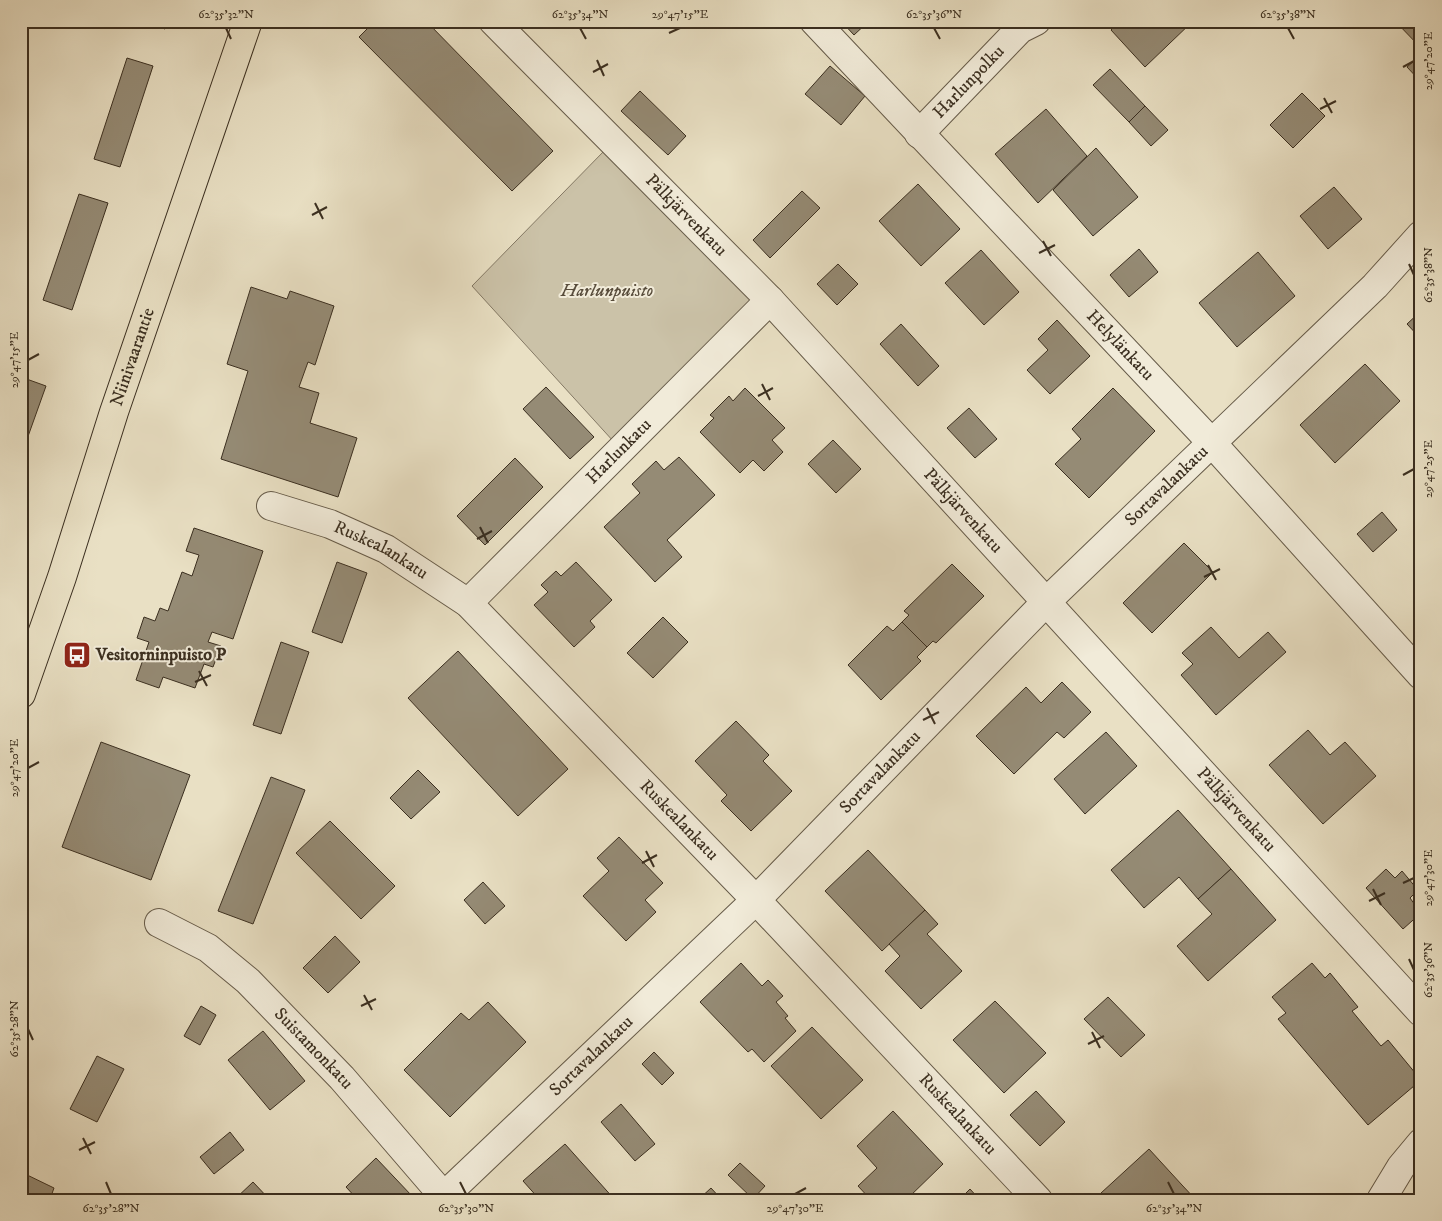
<svg xmlns="http://www.w3.org/2000/svg" width="1442" height="1221" font-family="'IM FELL DW Pica',serif">
  <style>
    .green { fill: #cbc2a8; stroke: #837864 }
    .building { fill: #958b75; stroke: #3b2f20 }
    .lines { fill: none; stroke-linecap: round; stroke-linejoin: round }
    .minor-casing { stroke: #665b49; stroke-width: 30 }
    .major-casing { stroke: #3b2f20; stroke-width: 30 }
    .minor { stroke: #f1ebd9; stroke-width: 28 }
    .major { stroke: #e9e0c4; stroke-width: 28 }
    .ticks { fill: none; stroke: #3b2f20; stroke-width: 2 }
    .labels { text-anchor: middle; dominant-baseline: central; stroke-width: 4; stroke-linejoin: round; paint-order: stroke }
    .street-label { font-size: 18px; fill: #3b2f20; stroke: #f1ebd9 }
    .park-label { font-size: 18px; font-style: italic; fill: #584c3b; stroke: #f1ebd9 }
    .poi-label { font-size: 18px; font-weight: bold; fill: #3b2f20; stroke: #f1ebd9; text-anchor: start }
    .neatline { fill: none; stroke: #3b2f20; stroke-width: 2 }
    .ticks-label { font-size: 12px; text-anchor: middle; fill: #3b2f20 }
  </style>
  <rect width="100%" height="100%" fill="#e9e0c4"/>
  <filter id="stains"><feTurbulence type="fractalNoise" baseFrequency=".004" numOctaves="4"/><feColorMatrix values="0 0 0 0 .2 0 0 0 0 .09 0 0 0 0 .02 0 0 0 .5 -.17"/></filter>
  <radialGradient id="worn" r=".72"><stop offset=".6" stop-color="#630" stop-opacity="0"/><stop offset="1" stop-color="#630" stop-opacity=".3"/></radialGradient>
  <polygon class="green" points="605,150 753,302 614,442 472,286"/>
  <g class="building">
    <polygon points="141,21 167,21 165,29"/>
    <polygon points="375,21 426,21 553,151 512,191 359,37"/>
    <polygon points="841,21 869,21 854,35"/>
    <polygon points="1120,21 1193,21 1145,67 1111,30"/>
    <polygon points="1395,21 1421,21 1421,48"/>
    <polygon points="1421,55 1421,82 1407,67"/>
    <polygon points="127,58 153,66 120,167 94,159"/>
    <polygon points="830,66 865,96 841,125 805,94"/>
    <polygon points="1110,69 1145,106 1129,122 1093,85"/>
    <polygon points="640,91 686,136 668,155 621,111"/>
    <polygon points="1302,93 1325,116 1293,148 1270,125"/>
    <polygon points="1145,106 1168,130 1151,146 1129,122"/>
    <polygon points="1046,109 1087,156 1038,203 995,154"/>
    <polygon points="1096,148 1138,197 1093,236 1053,190"/>
    <polygon points="918,184 960,229 921,266 879,221"/>
    <polygon points="1334,187 1362,219 1328,249 1300,216"/>
    <polygon points="802,191 820,208 770,258 753,240"/>
    <polygon points="79,194 108,203 72,310 43,300"/>
    <polygon points="1139,249 1158,272 1129,297 1110,275"/>
    <polygon points="981,250 1019,292 984,325 945,283"/>
    <polygon points="1258,252 1295,296 1237,347 1199,303"/>
    <polygon points="838,264 858,284 837,305 817,284"/>
    <polygon points="251,287 287,299 290,291 334,306 315,365 308,362 299,387 319,393 310,423 357,438 338,497 221,459 248,371 227,364"/>
    <polygon points="1421,311 1421,339 1407,324"/>
    <polygon points="1057,320 1090,356 1050,394 1027,370 1048,350 1038,339"/>
    <polygon points="901,324 939,366 918,386 880,344"/>
    <polygon points="1365,364 1400,401 1335,463 1300,425"/>
    <polygon points="21,377 46,386 21,456"/>
    <polygon points="546,387 594,437 570,459 523,409"/>
    <polygon points="745,388 785,428 772,440 783,452 764,471 753,460 740,473 700,432 714,418 710,415 729,396 733,401"/>
    <polygon points="1113,388 1155,431 1089,498 1055,464 1081,439 1072,429"/>
    <polygon points="969,408 997,439 975,458 947,428"/>
    <polygon points="833,440 861,469 836,493 808,464"/>
    <polygon points="679,457 715,495 667,540 682,557 655,582 604,527 640,493 632,484 656,461 664,470"/>
    <polygon points="515,458 543,487 485,545 457,516"/>
    <polygon points="1382,512 1397,530 1373,552 1357,534"/>
    <polygon points="194,528 263,551 233,639 212,632 208,642 221,646 213,667 204,664 195,688 163,677 159,688 136,680 149,642 137,638 144,617 155,621 160,608 168,611 182,572 192,576 199,555 186,551"/>
    <polygon points="1184,543 1213,572 1152,633 1123,603"/>
    <polygon points="337,562 367,573 342,643 312,632"/>
    <polygon points="576,562 612,600 590,621 595,627 574,647 534,605 548,592 541,585 556,571 561,576"/>
    <polygon points="952,564 984,596 936,643 933,641 927,647 902,622 909,615 904,611"/>
    <polygon points="663,617 688,642 653,678 627,653"/>
    <polygon points="902,622 927,647 917,657 921,661 881,700 848,665 887,626 893,631"/>
    <polygon points="1211,627 1239,658 1268,632 1286,652 1216,715 1181,675 1193,664 1182,653"/>
    <polygon points="281,642 309,652 281,734 253,725"/>
    <polygon points="458,651 568,769 518,816 408,698"/>
    <polygon points="1062,682 1091,712 1064,738 1057,732 1014,774 976,736 1026,687 1041,703"/>
    <polygon points="736,721 769,755 763,761 792,791 751,831 721,801 727,795 695,761"/>
    <polygon points="1308,730 1330,755 1345,742 1376,776 1323,824 1269,765"/>
    <polygon points="1106,732 1137,766 1085,814 1054,779"/>
    <polygon points="101,742 190,775 151,880 62,847"/>
    <polygon points="418,770 440,792 411,819 390,798"/>
    <polygon points="271,777 305,790 253,924 218,911"/>
    <polygon points="1178,810 1231,869 1198,899 1179,877 1144,908 1111,870"/>
    <polygon points="330,821 395,886 361,919 296,853"/>
    <polygon points="619,837 663,883 645,900 656,912 626,941 583,896 609,871 597,858"/>
    <polygon points="868,850 925,910 882,951 825,891"/>
    <polygon points="1231,869 1276,920 1208,981 1177,946 1212,914 1198,899"/>
    <polygon points="1386,869 1395,878 1402,871 1418,890 1410,898 1421,913 1403,929 1366,888"/>
    <polygon points="483,882 505,906 485,924 464,900"/>
    <polygon points="925,910 938,924 927,934 962,971 921,1009 885,971 900,956 889,944"/>
    <polygon points="335,936 360,962 328,993 303,968"/>
    <polygon points="741,963 762,986 768,980 783,996 776,1002 788,1016 785,1018 796,1031 764,1062 752,1049 748,1052 700,1002"/>
    <polygon points="1312,963 1325,978 1330,973 1358,1007 1352,1011 1381,1046 1388,1040 1421,1080 1368,1125 1278,1019 1286,1013 1272,997"/>
    <polygon points="1108,997 1145,1035 1121,1057 1084,1019"/>
    <polygon points="995,1001 1046,1053 1004,1093 953,1040"/>
    <polygon points="488,1002 526,1042 450,1117 404,1070 461,1013 469,1020"/>
    <polygon points="201,1006 216,1015 200,1045 184,1036"/>
    <polygon points="812,1027 863,1080 821,1119 771,1066"/>
    <polygon points="263,1031 305,1081 270,1110 228,1060"/>
    <polygon points="654,1052 674,1073 662,1085 642,1064"/>
    <polygon points="97,1056 124,1069 97,1122 70,1109"/>
    <polygon points="1036,1091 1065,1122 1040,1146 1010,1115"/>
    <polygon points="621,1104 655,1144 635,1161 601,1122"/>
    <polygon points="893,1111 943,1164 906,1200 871,1200 858,1186 877,1168 857,1146"/>
    <polygon points="230,1132 244,1150 214,1174 200,1157"/>
    <polygon points="565,1144 615,1200 540,1200 523,1181"/>
    <polygon points="1149,1149 1182,1185 1196,1200 1107,1200 1101,1193"/>
    <polygon points="376,1158 412,1196 409,1200 358,1200 346,1187"/>
    <polygon points="740,1163 765,1186 753,1199 728,1175"/>
    <polygon points="21,1172 54,1188 50,1199 52,1200 21,1200"/>
    <polygon points="253,1182 270,1200 234,1200"/>
    <polygon points="711,1188 722,1200 698,1200"/>
    <polygon points="970,1189 980,1200 959,1200"/>
  </g>
  <g class="lines">
    <g class="minor-casing">
      <g id="minor">
        <path id="s1" d="M493,21L770,300L1421,1012"/>
        <path id="s2" d="M814,21L1212,443L1421,675"/>
        <path id="s3" d="M919,134L1020,29L1036,21"/>
        <path id="s4" d="M271,506L330,524L386,549L468,603L756,900L1038,1200"/>
        <path id="s5" d="M468,603L770,300"/>
        <path id="s6" d="M159,923L208,948L248,981L342,1078L447,1200"/>
        <path id="s7" d="M440,1200L756,900L1046,602L1375,286L1421,235"/>
        <polyline points="1381,1200 1401,1167 1421,1143"/>
      </g>
    </g>
    <g class="major-casing">
      <g id="major">
        <path id="s8" d="M21,694L62,577L114,412L248,21"/>
      </g>
    </g>
    <use href="#minor" class="minor"/>
    <use href="#major" class="major"/>
  </g>
  <path class="ticks" d="M226,28L231,39M580,28L586,39M934,28L940,39M1288,28L1294,39M669,33L680,28M597,60L604,76M1403,67L1414,61M593,72L608,64M1324,98L1332,113M1320,109L1336,101M315,203L323,219M312,215L327,207M1043,241L1051,256M1039,253L1055,245M1409,264L1414,275M28,360L39,354M762,384L770,400M758,396L773,388M1403,475L1414,469M480,527L488,543M477,539L492,531M1208,565L1216,580M1204,577L1220,569M199,671L207,686M195,682L211,675M927,708L935,724M923,720L939,712M28,768L39,762M646,851L654,867M642,863L657,855M1403,883L1414,878M1373,889L1381,905M1369,901L1385,893M1409,959L1414,970M364,995L372,1010M361,1006L376,999M28,1029L33,1040M1092,1032L1100,1048M1088,1044L1104,1036M83,1138L91,1154M79,1150L95,1142M106,1182L111,1194M460,1182L466,1194M1168,1182L1174,1194M795,1194L806,1188"/>
  <defs>
    <g id="bus-square" transform="scale(1.4375)"><rect x="-9" y="-9" width="18" height="18" rx="4" fill="#8f2418" stroke="#f1ebd9"/><path d="M-5-6H5V4H4V6H2V4H-2V6H-4V4H-5ZM-3.5-4V0h7V-4ZM-3.5 1.2v1.5H-2V1.2ZM2 1.2v1.5H3.5V1.2Z" fill="#fff"/></g>
  </defs>
  <g fill-rule="evenodd">
    <use href="#bus-square" x="77" y="655"/>
  </g>
  <g class="labels">
    <g class="street-label">
      <text stroke="none"><textPath href="#s3" startOffset="72">Harlunpolku</textPath></text>
      <text stroke="none"><textPath href="#s1" startOffset="274">Pälkjärvenkatu</textPath></text>
      <text stroke="none"><textPath href="#s2" startOffset="446">Helylänkatu</textPath></text>
      <text stroke="none"><textPath href="#s8" startOffset="355">Niinivaarantie</textPath></text>
      <text stroke="none"><textPath href="#s5" startOffset="214">Harlunkatu</textPath></text>
      <text stroke="none"><textPath href="#s7" startOffset="1019">Sortavalankatu</textPath></text>
      <text stroke="none"><textPath href="#s1" startOffset="679">Pälkjärvenkatu</textPath></text>
      <text stroke="none"><textPath href="#s4" startOffset="119">Ruskealankatu</textPath></text>
      <text stroke="none"><textPath href="#s7" startOffset="614">Sortavalankatu</textPath></text>
      <text stroke="none"><textPath href="#s1" startOffset="1084">Pälkjärvenkatu</textPath></text>
      <text stroke="none"><textPath href="#s4" startOffset="524">Ruskealankatu</textPath></text>
      <text stroke="none"><textPath href="#s6" startOffset="201">Suistamonkatu</textPath></text>
      <text stroke="none"><textPath href="#s7" startOffset="209">Sortavalankatu</textPath></text>
      <text stroke="none"><textPath href="#s4" startOffset="929">Ruskealankatu</textPath></text>
    </g>
    <g class="park-label">
      <text x="607" y="291">Harlunpuisto</text>
    </g>
    <g class="poi-label">
      <text x="96" y="655">Vesitorninpuisto P</text>
    </g>
  </g>
  <rect width="1442" height="1221" fill="none" stroke="#e9e0c4" stroke-width="55"/>
  <rect x="28" y="28" width="1386" height="1166" class="neatline"/>
  <g class="ticks-label">
    <text x="226" y="18">62°35'32"N</text>
    <text x="580" y="18">62°35'34"N</text>
    <text x="680" y="18">29°47'15"E</text>
    <text x="934" y="18">62°35'36"N</text>
    <text x="1288" y="18">62°35'38"N</text>
    <text transform="translate(1428 61) rotate(-90)" y="4">29°47'20"E</text>
    <text transform="translate(1428 275) rotate(-90)" y="4">62°35'38"N</text>
    <text transform="translate(14 360) rotate(-90)" y="4">29°47'15"E</text>
    <text transform="translate(1428 469) rotate(-90)" y="4">29°47'25"E</text>
    <text transform="translate(14 768) rotate(-90)" y="4">29°47'20"E</text>
    <text transform="translate(1428 878) rotate(-90)" y="4">29°47'30"E</text>
    <text transform="translate(1428 970) rotate(-90)" y="4">62°35'36"N</text>
    <text transform="translate(14 1029) rotate(-90)" y="4">62°35'28"N</text>
    <text x="111" y="1212">62°35'28"N</text>
    <text x="466" y="1212">62°35'30"N</text>
    <text x="795" y="1212">29°47'30"E</text>
    <text x="1174" y="1212">62°35'34"N</text>
  </g>
  <rect width="100%" height="100%" filter="url(#stains)"/>
  <rect width="100%" height="100%" fill="url(#worn)"/>
</svg>
